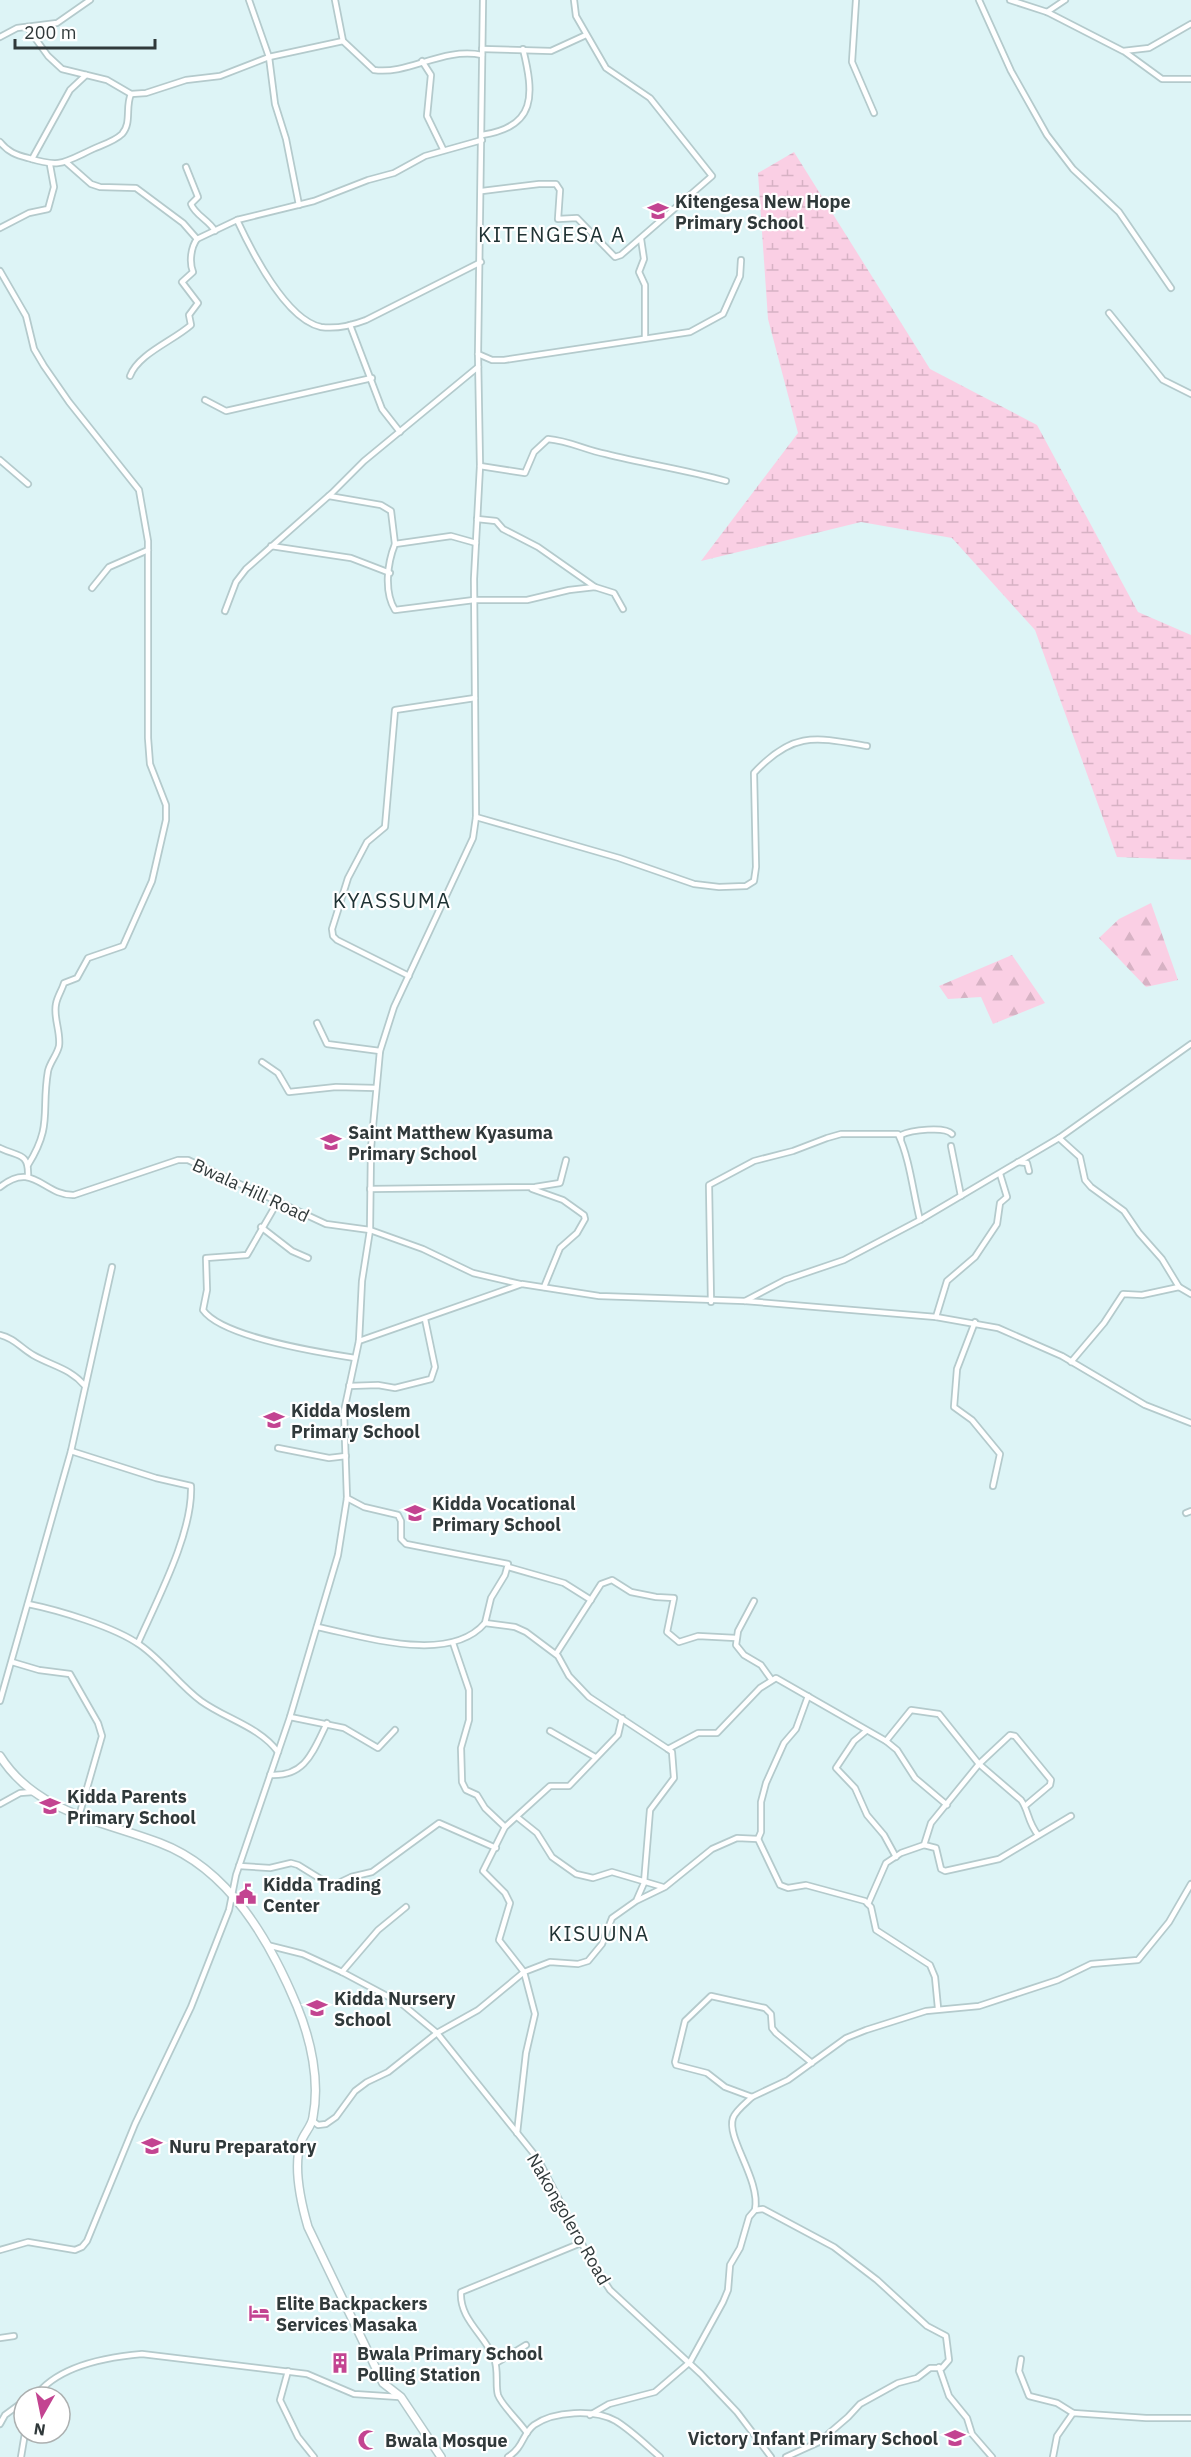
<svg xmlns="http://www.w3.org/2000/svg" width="1191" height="2457" font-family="'IBM Plex Sans',sans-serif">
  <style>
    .forest { fill: url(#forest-firs) }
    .wetland { fill: url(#wetland-marsh) }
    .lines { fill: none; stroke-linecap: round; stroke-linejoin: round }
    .street-casing { stroke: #b4cacc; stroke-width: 8 }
    .secondary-casing { stroke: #b4cacc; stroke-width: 10 }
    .street { stroke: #fff; stroke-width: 4.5 }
    .secondary { stroke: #fff; stroke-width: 7 }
    .labels { text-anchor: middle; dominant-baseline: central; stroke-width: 4.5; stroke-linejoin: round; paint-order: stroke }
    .poi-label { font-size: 18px; font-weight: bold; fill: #30393a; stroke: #fff; text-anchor: start }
    .street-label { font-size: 18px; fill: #30393a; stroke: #fff }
    .quarter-label { font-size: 21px; letter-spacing: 1.5px; fill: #203334; stroke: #fff }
  </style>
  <defs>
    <pattern id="forest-firs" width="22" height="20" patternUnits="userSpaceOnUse" patternTransform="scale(1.5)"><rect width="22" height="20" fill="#facfe4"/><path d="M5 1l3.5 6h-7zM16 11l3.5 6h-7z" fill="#d7b2c4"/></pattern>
    <pattern id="wetland-marsh" width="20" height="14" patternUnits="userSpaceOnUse" patternTransform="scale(1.5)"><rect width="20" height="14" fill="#facfe4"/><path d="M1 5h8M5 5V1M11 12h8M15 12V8" fill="none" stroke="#d7b2c4"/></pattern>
  </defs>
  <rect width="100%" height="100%" fill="#ddf4f6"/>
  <g class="forest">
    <polygon points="1151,903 1178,980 1146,987 1099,938 1119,919"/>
    <polygon points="1012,955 1045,1003 993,1024 981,997 948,999 939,986"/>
  </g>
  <polygon class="wetland" points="794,152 930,369 1037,425 1138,612 1191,635 1191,860 1117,857 1035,630 952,538 861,522 701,561 798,433 768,319 758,173"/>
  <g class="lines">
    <g class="street-casing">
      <g id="street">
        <polyline points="249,0 269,57 275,104 286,139 299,205"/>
        <path d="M335,0L343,41L374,70C409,75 442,47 482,55"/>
        <polyline points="856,0 852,62 874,113"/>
        <polyline points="979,0 1011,71 1047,135 1073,169 1119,212 1171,288"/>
        <polyline points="1010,0 1047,12 1123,51 1149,48 1191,24"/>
        <polyline points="1047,12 1065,0"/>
        <polyline points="27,27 48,56 62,69 107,80 131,94 146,93 186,80 220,76 269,57 343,41"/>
        <polyline points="0,37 17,28 57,23 90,0"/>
        <polyline points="482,49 551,51 586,35"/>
        <polyline points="1125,52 1162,79 1191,79"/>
        <polyline points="422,61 431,75 427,116 443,149"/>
        <path d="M482,135C537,127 534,94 523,49"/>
        <path d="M0,142C8,152 16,155 28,158C61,168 63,163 93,149C102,145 115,141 122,134C132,123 125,107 131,94"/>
        <polyline points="32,159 70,90 86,75"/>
        <polyline points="66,162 91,184 100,187 136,188 183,223 197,239"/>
        <path d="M186,167L198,197L191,204C195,215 209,220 215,231"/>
        <polyline points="482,191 539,184 556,184 560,190 558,219 577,218 615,257 621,255 712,176 650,98 606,68 576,16 574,0"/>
        <path d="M237,220C251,250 286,320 321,327C335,329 353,325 366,320L481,262"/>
        <polyline points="0,228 29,213 48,209 54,187 50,165"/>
        <polyline points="641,239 644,259 639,272 645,285 645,338"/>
        <path d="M0,271L26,316L34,349L44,366L69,402L139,490L148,541V738L150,764L166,805V820L152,881L123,946L88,958L77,978L64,983C62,990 57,997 56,1004C53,1017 61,1032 59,1046C57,1055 50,1062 48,1071C41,1112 53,1125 28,1165"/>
        <polyline points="1109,313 1163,380 1191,394"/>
        <polyline points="350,325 382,409 400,432"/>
        <polyline points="478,354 492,360 504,360 690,332 723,314 740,276 741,260"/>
        <path d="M130,376C138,354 173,341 191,325L189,315L198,303L182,282L193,272C189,262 191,247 197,239L237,220L314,201L368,180L394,173L425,156L482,140"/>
        <polyline points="205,400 226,411 372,378"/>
        <polyline points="0,460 28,484"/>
        <path d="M480,466L525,473L534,452L548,439C570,441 585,450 606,454C646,464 686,470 726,481"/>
        <polyline points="329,496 381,505 391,511 395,544"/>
        <polyline points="477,519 496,521 503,529 538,547 595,587"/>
        <path d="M476,543L451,536L395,544C387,564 384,592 395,610L474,600H527L569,590L595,587L614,593L623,609"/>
        <polyline points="271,546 351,558 390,573"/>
        <polyline points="92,588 109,567 148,550"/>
        <polyline points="225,611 236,582 246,569 332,493 364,461 478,367"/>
        <path d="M476,817L619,858L694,884L719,887L746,886L754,881L756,867L754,773C793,731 815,737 867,746"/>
        <polyline points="409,976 337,940 333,936 332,929 348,878 367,842 385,827 395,710 475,698"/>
        <polyline points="317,1023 327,1044 380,1051"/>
        <polyline points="262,1062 278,1073 289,1092 336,1087 376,1088"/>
        <polyline points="1059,1138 1080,1157 1085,1180 1091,1187 1124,1211 1139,1233 1162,1259 1179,1287 1191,1294"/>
        <path d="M901,1140V1135C911,1130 945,1126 952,1134"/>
        <polyline points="951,1146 961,1196"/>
        <path d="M0,1148C18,1157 29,1152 28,1176"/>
        <polyline points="1018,1162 1027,1163 1029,1171"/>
        <path d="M0,1187C34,1160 43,1196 74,1195L178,1160H188L326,1224L370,1230L423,1249L473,1273L520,1284"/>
        <polyline points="370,1189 535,1187 560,1183 566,1160"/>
        <polyline points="532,1189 563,1200 584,1215 585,1219 577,1233 560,1248 544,1287"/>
        <path d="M277,1203L247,1255L206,1258L207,1290L203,1310C222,1337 322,1353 355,1358"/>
        <polyline points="261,1227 292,1251 308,1258"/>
        <polyline points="745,1301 785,1280 844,1260 920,1220 1059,1138 1191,1044"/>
        <path d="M711,1302L709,1185L754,1161L793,1151L827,1138L841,1134H898C910,1159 913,1193 920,1220"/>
        <polyline points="936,1317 947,1281 975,1257 997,1224 1000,1203 1007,1197 1000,1174"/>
        <polyline points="975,1322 957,1369 954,1407 972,1420 1000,1454 993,1486"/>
        <path d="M0,1335C14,1338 21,1348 33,1355C52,1366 70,1368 85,1386"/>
        <polyline points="359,1341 522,1284 599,1296 745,1301 936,1317 998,1328 1062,1356 1145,1405 1191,1423"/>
        <polyline points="1071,1362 1104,1323 1123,1294 1142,1295 1179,1287"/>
        <polyline points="349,1386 378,1385 395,1388 431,1379 435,1367 425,1319"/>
        <polyline points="278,1448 329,1458 346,1456"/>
        <path d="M71,1451L156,1478L191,1486C193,1533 157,1600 138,1643"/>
        <polyline points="347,1498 364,1507 398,1515 401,1521 401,1539 406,1544 508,1564 505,1575 491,1598 485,1623"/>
        <polyline points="1186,1513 1191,1511"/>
        <polyline points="508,1567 564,1583 591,1600"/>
        <polyline points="754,1601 738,1631 736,1645 744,1655 761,1665 771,1679"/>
        <path d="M28,1604C58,1610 115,1627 140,1645C163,1661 179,1685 201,1701C226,1719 260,1727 278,1752"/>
        <path d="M317,1627C363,1636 449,1665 485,1623L515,1627L526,1632L558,1656L569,1676L589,1697L668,1749L672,1752L674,1778L650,1810L644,1883L637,1899"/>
        <polyline points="453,1643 469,1690 469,1720 461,1748 462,1782 466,1790 477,1795 485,1808 505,1827"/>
        <polyline points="556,1654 601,1584 612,1580 631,1592 656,1597 674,1598 667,1632 679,1642 698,1636 736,1638"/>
        <polyline points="12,1662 39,1670 70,1674 98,1723 102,1736 79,1816"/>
        <polyline points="0,1701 71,1451 112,1267"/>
        <polyline points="290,1717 344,1728 378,1748 395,1730"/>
        <polyline points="550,1731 595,1757"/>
        <polyline points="866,1731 854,1741 836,1768 855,1788 867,1815 884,1835 896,1857"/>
        <path d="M886,1741L911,1710L939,1714L979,1764L1021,1800C1029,1811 1027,1821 1038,1835"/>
        <polyline points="668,1749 698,1733 717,1733 760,1688 776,1678 886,1741 897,1750 915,1778 947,1805"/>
        <path d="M270,1775C306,1777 313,1751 327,1723"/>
        <polyline points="0,1804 20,1793 33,1792"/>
        <polyline points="517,1817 537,1833 552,1857 576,1874 593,1878 612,1872 663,1887"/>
        <polyline points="758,1839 780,1885 788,1888 806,1885 865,1901 871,1907 876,1930 930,1965 935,1977 938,2008"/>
        <polyline points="924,1845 936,1848 941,1869 945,1871 999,1859 1071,1816"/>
        <polyline points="239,1866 270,1868 291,1863 298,1865 332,1886 351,1877 372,1872 439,1823 496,1848"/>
        <polyline points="868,1904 886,1863 901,1853 924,1845 931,1823 979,1764 1010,1735 1015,1736 1051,1780 1050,1785 1025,1806"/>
        <polyline points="267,1945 303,1954 342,1972 402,2004 437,2033 538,2159 592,2263 610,2290 701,2374 737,2412 771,2457"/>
        <polyline points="342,1972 378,1930 406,1907"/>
        <polyline points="812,2063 776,2033 772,2028 771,2014 765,2008 711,1996 685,2021 675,2062 676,2065 707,2073 725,2087 752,2097 788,2080 846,2038 866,2030 926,2011 979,2006 1058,1980 1091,1964 1138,1960 1169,1922 1191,1884"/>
        <path d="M752,2097C746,2103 736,2110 733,2118C726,2138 761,2180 755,2210"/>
        <polyline points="313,2121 318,2125 326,2124 336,2117 355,2091 367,2082 388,2072 437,2033 478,2010 524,1972 550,1962 578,1964 588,1961 602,1944 612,1918 636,1901 665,1887 712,1849 737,1838 758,1839 761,1832 761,1802 766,1783 784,1743 796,1729 808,1696"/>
        <polyline points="517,2133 526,2053 535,2014 524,1972 499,1940 510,1903 505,1893 483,1871 505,1827 550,1786 569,1786 618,1735 622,1718"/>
        <polyline points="0,2250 28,2242 75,2250 82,2247 87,2241 135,2124 191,2007 229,1910 236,1875 290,1717 338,1555 347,1498 344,1411 359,1341 362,1281 370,1230 371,1148 380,1051 394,1007 473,838 476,817 474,579 480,466 478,354 483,0"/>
        <polyline points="0,2338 14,2336"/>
        <polyline points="1021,2359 1019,2371 1029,2396 1057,2403 1073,2413"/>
        <polyline points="496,2363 526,2345"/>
        <polyline points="939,2367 949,2396 967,2418 972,2434 992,2457"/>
        <polyline points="288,2371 280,2400 298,2437 314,2457"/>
        <path d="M35,2397C57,2366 107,2357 142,2354L307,2374L354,2394L399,2397"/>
        <polyline points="590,2415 609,2404 655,2392 690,2362 723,2302 728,2290 730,2265 740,2248 749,2217 755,2210 763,2209 834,2247 877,2280 927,2326 946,2336 949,2360 942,2368 930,2368 917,2378 898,2383 860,2404 848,2417 819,2442 786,2457"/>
        <polyline points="0,2424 5,2415 24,2401"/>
        <path d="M527,2433C520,2422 502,2406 498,2395C495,2385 499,2371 494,2358C485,2335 459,2319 461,2292L581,2243"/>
        <polyline points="21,2457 25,2433"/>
        <path d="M508,2457C524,2447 522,2434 534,2425C554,2411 594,2409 616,2421C632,2431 646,2445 660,2457"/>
        <polyline points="1053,2457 1057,2436 1073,2413 1146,2418 1191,2418"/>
      </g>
    </g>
    <g class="secondary-casing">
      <path id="secondary" d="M0,1756C36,1813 103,1821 160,1843C229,1869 270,1941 297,2006C311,2040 320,2081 313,2117C312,2126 304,2133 301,2142C293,2166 301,2203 308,2227L383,2383L401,2397L441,2457"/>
    </g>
    <use href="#street" class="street"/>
    <use href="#secondary" class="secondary"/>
  </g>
  <defs>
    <g id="school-bare" transform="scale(1.62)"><path d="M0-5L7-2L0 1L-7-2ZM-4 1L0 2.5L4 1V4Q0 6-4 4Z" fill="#c34491" stroke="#fff" stroke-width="2.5" paint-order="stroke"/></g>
    <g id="civic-bare" transform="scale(1.62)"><path d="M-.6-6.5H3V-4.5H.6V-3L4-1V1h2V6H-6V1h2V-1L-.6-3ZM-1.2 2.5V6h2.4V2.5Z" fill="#c34491" stroke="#fff" stroke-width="2.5" paint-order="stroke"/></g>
    <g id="hotel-bare" transform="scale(1.62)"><path d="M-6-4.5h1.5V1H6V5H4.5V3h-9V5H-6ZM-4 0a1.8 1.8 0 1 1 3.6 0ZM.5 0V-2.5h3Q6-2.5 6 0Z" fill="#c34491" stroke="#fff" stroke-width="2.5" paint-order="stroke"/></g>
    <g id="building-bare" transform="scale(1.62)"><path d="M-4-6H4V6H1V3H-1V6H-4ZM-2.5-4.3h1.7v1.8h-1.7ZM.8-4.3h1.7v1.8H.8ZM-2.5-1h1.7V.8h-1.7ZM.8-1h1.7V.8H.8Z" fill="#c34491" stroke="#fff" stroke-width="2.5" paint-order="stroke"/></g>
    <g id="mosque-bare" transform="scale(1.62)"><path d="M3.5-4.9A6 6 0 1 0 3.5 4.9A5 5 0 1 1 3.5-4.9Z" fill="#c34491" stroke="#fff" stroke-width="2.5" paint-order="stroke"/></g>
  </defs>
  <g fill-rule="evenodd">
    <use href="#school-bare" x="658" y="211"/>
    <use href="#school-bare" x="331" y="1142"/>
    <use href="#school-bare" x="274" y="1420"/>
    <use href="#school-bare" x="415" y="1513"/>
    <use href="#school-bare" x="50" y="1806"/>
    <use href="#civic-bare" x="246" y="1894"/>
    <use href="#school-bare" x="317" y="2008"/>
    <use href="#school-bare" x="152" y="2146"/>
    <use href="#hotel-bare" x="259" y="2313"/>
    <use href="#building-bare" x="340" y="2363"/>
    <use href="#school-bare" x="955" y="2438"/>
    <use href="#mosque-bare" x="368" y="2440"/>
  </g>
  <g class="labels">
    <g class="poi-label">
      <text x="675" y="201">Kitengesa New Hope<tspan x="675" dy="21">Primary School</tspan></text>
      <text x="348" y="1132">Saint Matthew Kyasuma<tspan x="348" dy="21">Primary School</tspan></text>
      <text x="291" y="1410">Kidda Moslem<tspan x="291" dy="21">Primary School</tspan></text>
      <text x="432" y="1503">Kidda Vocational<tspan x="432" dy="21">Primary School</tspan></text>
      <text x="67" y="1796">Kidda Parents<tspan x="67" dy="21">Primary School</tspan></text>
      <text x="263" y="1884">Kidda Trading<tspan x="263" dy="21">Center</tspan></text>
      <text x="334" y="1998">Kidda Nursery<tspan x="334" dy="21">School</tspan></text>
      <text x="169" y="2146">Nuru Preparatory</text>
      <text x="276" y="2303">Elite Backpackers<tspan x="276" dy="21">Services Masaka</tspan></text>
      <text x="357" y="2353">Bwala Primary School<tspan x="357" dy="21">Polling Station</tspan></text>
      <text x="938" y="2438" text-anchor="end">Victory Infant Primary School</text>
      <text x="385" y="2440">Bwala Mosque</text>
    </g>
    <g class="street-label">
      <text transform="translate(251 1190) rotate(25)">Bwala Hill Road</text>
      <text transform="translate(569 2219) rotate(60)">Nakongolero Road</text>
    </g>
    <g class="quarter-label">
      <text x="552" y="234">KITENGESA A</text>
      <text x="392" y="900">KYASSUMA</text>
      <text x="599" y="1933">KISUUNA</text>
    </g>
  </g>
  <g transform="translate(42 2415) rotate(189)"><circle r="28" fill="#ffffff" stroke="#acb0b0" stroke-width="1.5"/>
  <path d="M0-4.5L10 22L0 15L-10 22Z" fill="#c34491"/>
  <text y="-9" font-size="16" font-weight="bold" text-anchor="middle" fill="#30393a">N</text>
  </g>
  <path d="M15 39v9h140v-9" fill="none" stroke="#30393a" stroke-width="3"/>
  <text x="24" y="39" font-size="18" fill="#30393a" stroke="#ffffff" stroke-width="4.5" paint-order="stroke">200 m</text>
</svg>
